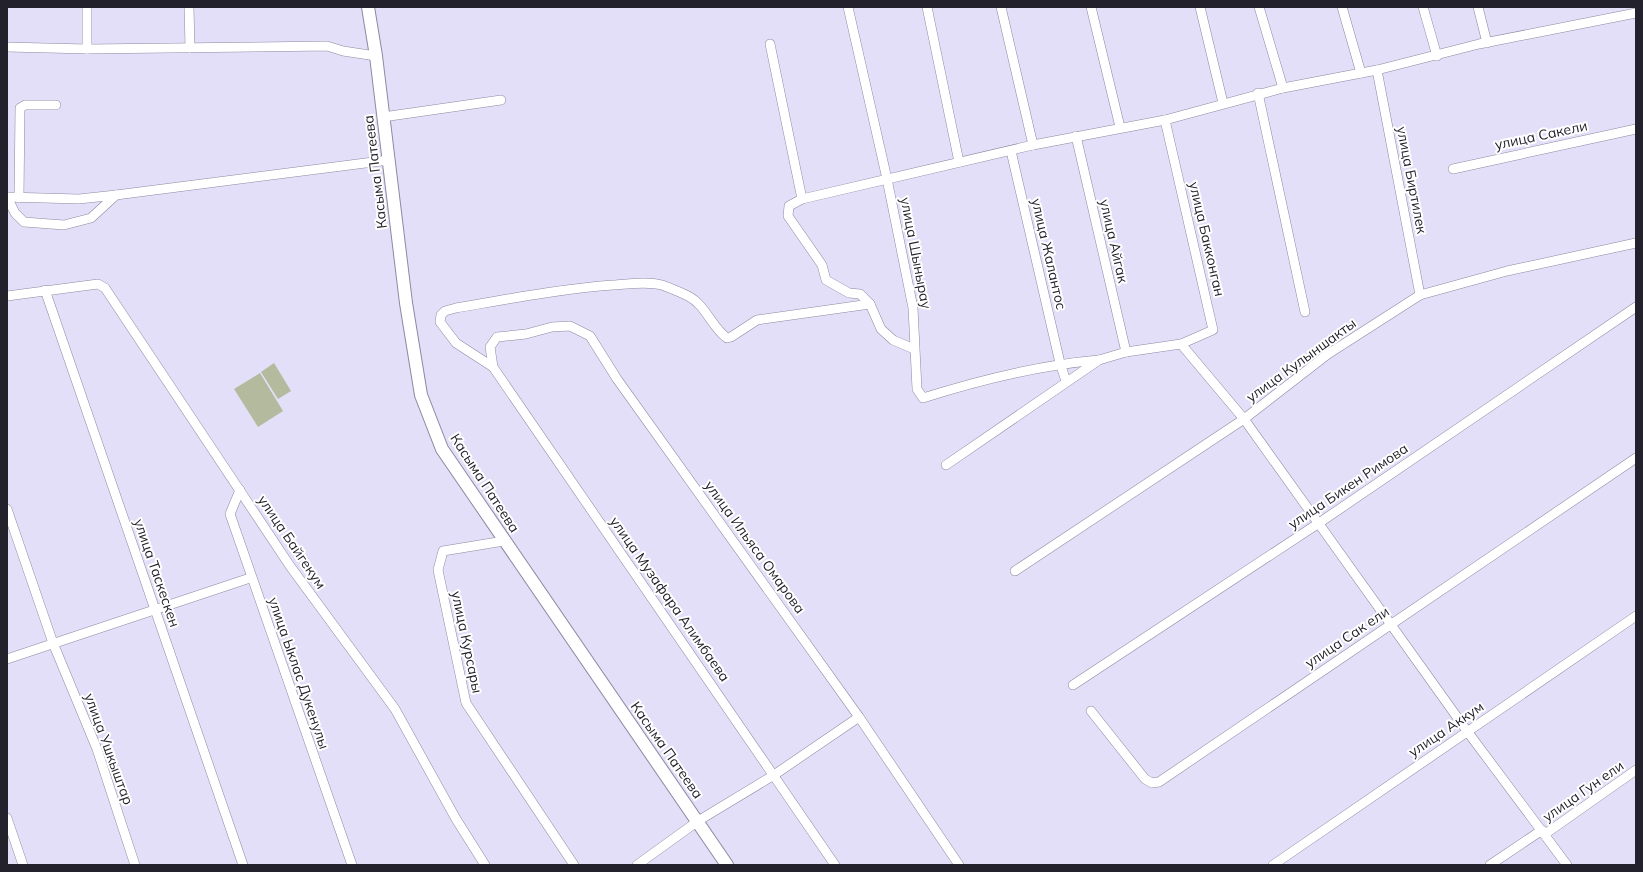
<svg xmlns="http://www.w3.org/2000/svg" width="1643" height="872" font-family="Mulish,sans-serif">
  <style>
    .green { fill: #b4ba9d }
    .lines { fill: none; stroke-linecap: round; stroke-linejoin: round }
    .minor-casing { stroke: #8c89a0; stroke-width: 10 }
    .major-casing { stroke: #8c89a0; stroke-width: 14 }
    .minor { stroke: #fff; stroke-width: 9 }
    .major { stroke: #fff; stroke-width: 12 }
    .labels { text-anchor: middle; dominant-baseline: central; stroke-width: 4; stroke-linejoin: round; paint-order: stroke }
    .street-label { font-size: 14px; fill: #23212b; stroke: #fff }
  </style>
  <rect width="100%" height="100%" fill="#e3dff9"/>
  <g class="green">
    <polygon points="274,363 291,391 278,399 261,372"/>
    <polygon points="260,373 283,411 258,427 234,389"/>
  </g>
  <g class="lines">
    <g class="minor-casing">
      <g id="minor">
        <polyline points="87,7 87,49"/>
        <polyline points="189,7 190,48"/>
        <path d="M848,7L887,179L913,308L917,389L923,398C980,380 1040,365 1099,360"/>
        <polyline points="927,7 959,162"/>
        <polyline points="1001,7 1033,145"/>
        <polyline points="1091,7 1120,127"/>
        <polyline points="1200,7 1223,103"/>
        <polyline points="1259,7 1283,88"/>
        <polyline points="1342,7 1361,73"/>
        <polyline points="1423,7 1437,56"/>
        <polyline points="1478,7 1487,43"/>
        <polyline points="770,44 802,199"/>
        <polyline points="7,47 87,49 327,46 343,51 376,56"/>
        <polyline points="1377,70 1420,295"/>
        <polyline points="1258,93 1305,312"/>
        <polyline points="383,117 501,100"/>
        <polyline points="1076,136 1126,352"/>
        <polyline points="1011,151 1060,363 1066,381"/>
        <polyline points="1453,169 1636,129"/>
        <polyline points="7,197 79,199 116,195 389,160"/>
        <polyline points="7,197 15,213 24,222 64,225 91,218 116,195"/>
        <polyline points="19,198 20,108 25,105 56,105"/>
        <polyline points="45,290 243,865"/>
        <polyline points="7,296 98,284 105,288 290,566 395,709 456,819 485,865"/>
        <polyline points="1181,344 1244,419 1467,731 1567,865"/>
        <polyline points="914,349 893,340 881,329 870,304 860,294 849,293 826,280 822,265 788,216 789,206 802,199 1033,145 1165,120 1283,88 1377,70 1479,44 1636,13"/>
        <path d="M493,367L456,343L440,322L441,315L445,311L456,308C508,299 560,289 613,285C629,284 647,281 662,285C670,288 680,292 688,296C706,305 712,328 727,338L731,337L757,320L870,304"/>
        <polyline points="946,465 1099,360 1126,352 1181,344 1213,330 1165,120"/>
        <polyline points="240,490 230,514 352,865"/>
        <polyline points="7,509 53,643 97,749 135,865"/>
        <polyline points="504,541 443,551 438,570 466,703 574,865"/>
        <polyline points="1015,571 1244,419 1328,354 1420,295 1507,271 1636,243"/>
        <polyline points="7,659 250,578"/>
        <polyline points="1073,685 1319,523 1636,307"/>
        <polyline points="1091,711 1145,779 1152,783 1159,782 1636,458"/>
        <polyline points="7,818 23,865"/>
        <polyline points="1545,834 1636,770"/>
        <polyline points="637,865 698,821 774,775 859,717"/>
        <polyline points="835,865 493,367 490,347 497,337 526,334 552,327 570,326 590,336 617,379 859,717 959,865"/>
        <polyline points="1273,865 1636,616"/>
        <polyline points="1490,865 1542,830"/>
      </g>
    </g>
    <g class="major-casing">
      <polyline id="major" points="368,7 376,56 406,303 421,395 442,449 727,865"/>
    </g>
    <use href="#minor" class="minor"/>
    <use href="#major" class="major"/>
  </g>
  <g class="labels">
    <g class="street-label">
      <text transform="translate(1541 135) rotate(-12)">улица Сакели</text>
      <text transform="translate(375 172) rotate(-97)">Касыма Патеева</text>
      <text transform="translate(1412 180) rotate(79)">улица Биртилек</text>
      <text transform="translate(1207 239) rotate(77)">улица Бакконган</text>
      <text transform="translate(1114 241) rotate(77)">улица Айгак</text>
      <text transform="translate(916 253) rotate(79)">улица Шынырау</text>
      <text transform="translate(1049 254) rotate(77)">улица Жалантос</text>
      <text transform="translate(1301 360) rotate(-36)">улица Кулыншакты</text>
      <text transform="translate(485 483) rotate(57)">Касыма Патеева</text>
      <text transform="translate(1348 486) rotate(-34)">улица Бикен Римова</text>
      <text transform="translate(292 542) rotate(56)">улица Байгекум</text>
      <text transform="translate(755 547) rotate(54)">улица Ильяса Омарова</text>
      <text transform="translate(157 573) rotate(71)">улица Таскескен</text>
      <text transform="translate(670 599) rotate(55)">улица Музафара Алимбаева</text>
      <text transform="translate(1347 637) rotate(-34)">улица Сак ели</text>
      <text transform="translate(467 642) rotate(78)">улица Курсары</text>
      <text transform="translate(299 673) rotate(71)">улица Ыклас Дукенулы</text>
      <text transform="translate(1446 729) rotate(-34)">улица Аккум</text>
      <text transform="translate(109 749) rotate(70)">улица Ушкыштар</text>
      <text transform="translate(667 750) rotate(55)">Касыма Патеева</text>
      <text transform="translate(1583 791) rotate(-35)">улица Гун ели</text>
    </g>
  </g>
  <rect width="1643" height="872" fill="none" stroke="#23212b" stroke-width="16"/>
</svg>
